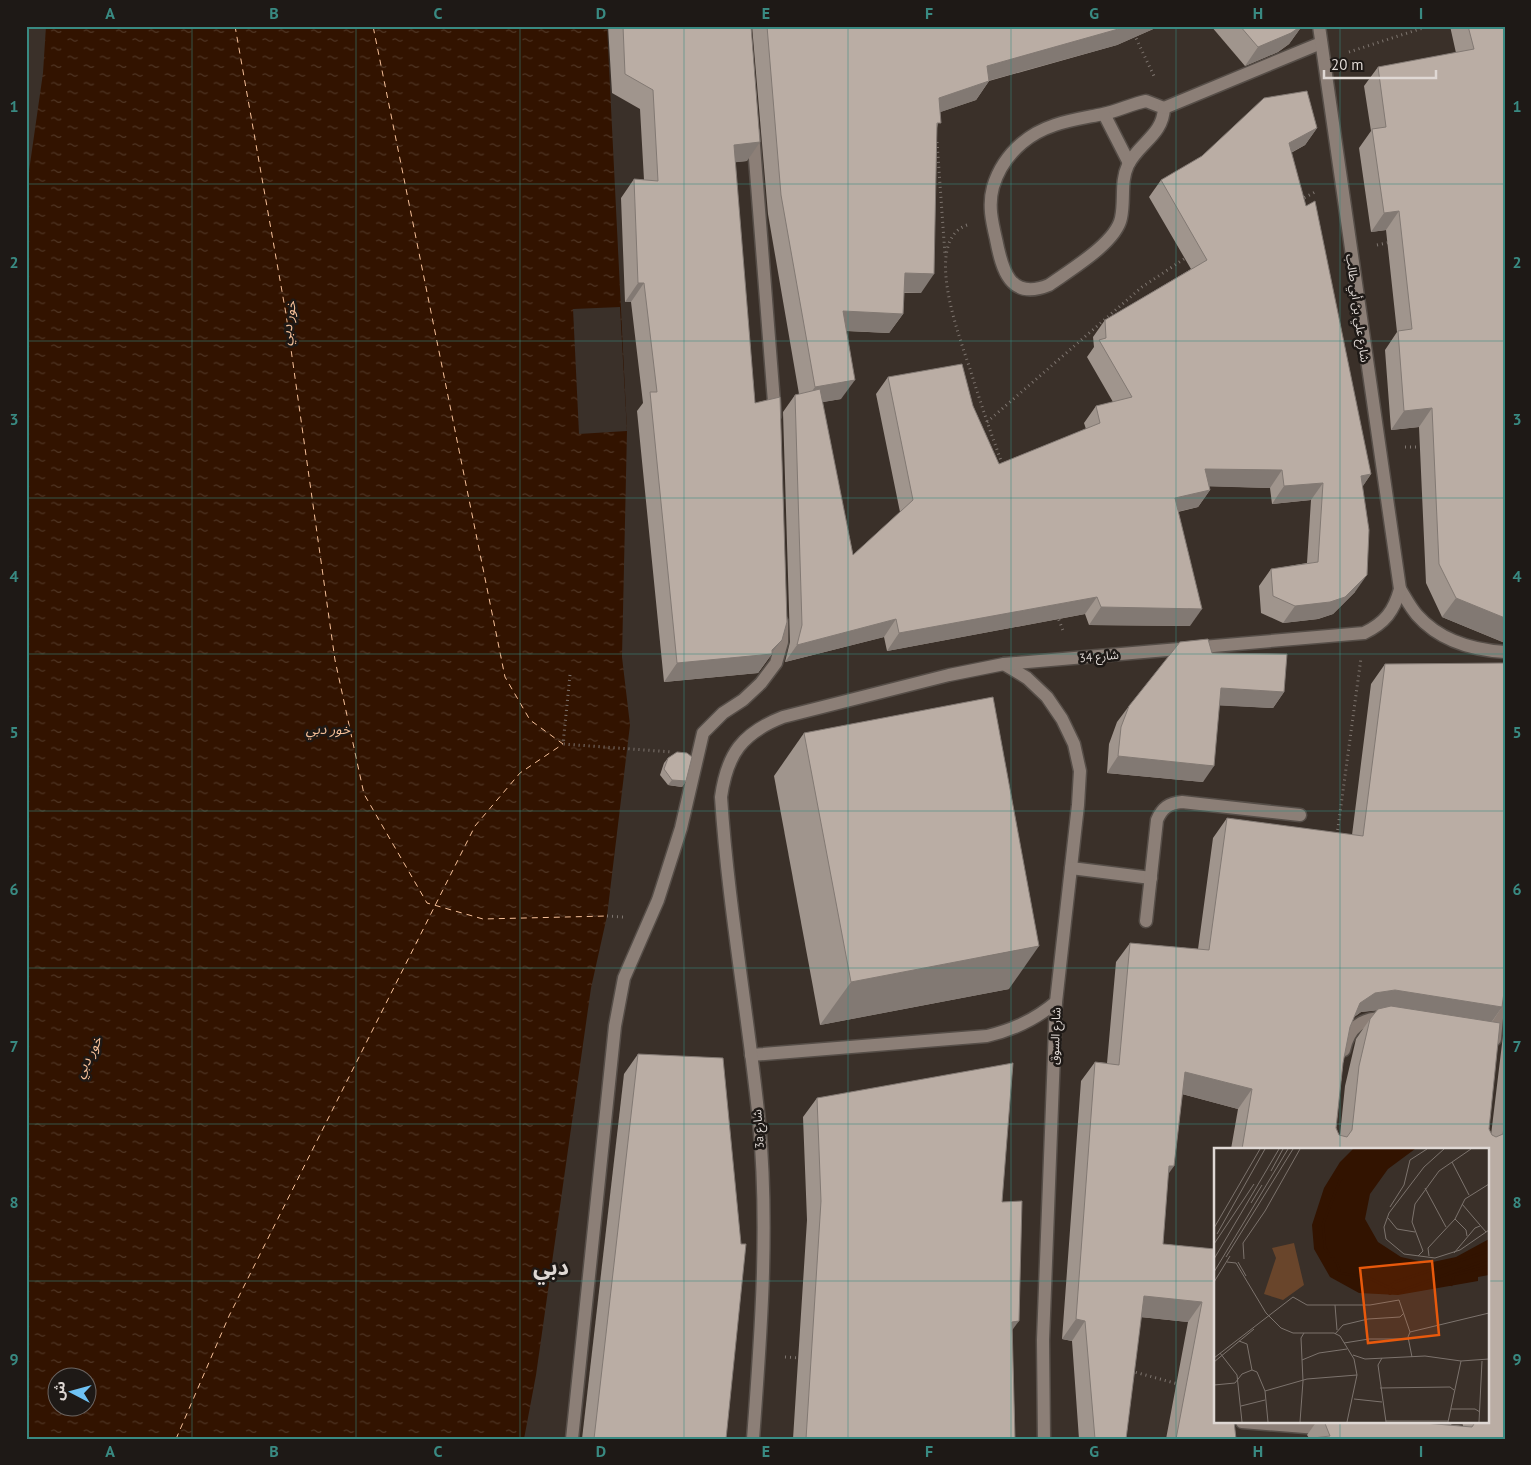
<svg xmlns="http://www.w3.org/2000/svg" width="1531" height="1465" font-family="'PT Sans','Noto Sans Arabic',sans-serif">
  <style>
    .water { fill: url(#water-ripples); fill-rule: evenodd }
    .pier { fill: #3a3029 }
    .lines { fill: none; stroke-linecap: round; stroke-linejoin: round }
    .ferry { stroke: #f6c099; stroke-width: 1; stroke-dasharray: 6 5; stroke-linecap: butt }
    .minor-casing { stroke: #564e48; stroke-width: 15 }
    .path { stroke: #7e756f; stroke-width: 3; stroke-dasharray: 1 4; stroke-linecap: butt }
    .minor { stroke: #8c7f77; stroke-width: 12 }
    .wall { fill: #a0958d; fill-rule: evenodd }
    .shaded-wall { fill: #827973 }
    .building { fill: #baada4; stroke: #827973 }
    .grid { fill: none; stroke: #398a82; stroke-width: 1; stroke-opacity: 0.55 }
    .labels { text-anchor: middle; dominant-baseline: central; stroke-width: 5; stroke-linejoin: round; paint-order: stroke }
    .street-label { font-size: 12px; fill: #dfd8d4; stroke: #1e1916 }
    .water-label { font-size: 14px; font-style: italic; fill: #f6c099; stroke: #1e1916 }
    .town-label { font-size: 22px; font-weight: bold; fill: #dfd8d4; stroke: #1e1916 }
    .inset-river { fill: none; stroke: #321300; stroke-width: 2.5 }
    .inset-road { fill: none; stroke: #7c736d; stroke-width: 1 }
    .view { fill: #e8590c; fill-opacity: 0.15; stroke: #e8590c; stroke-width: 2.5 }
    .inset-edge { fill: none; stroke: #dfd8d4; stroke-width: 2.5 }
    .neatline { fill: none; stroke: #398a82; stroke-width: 2 }
    .grid-label { font-size: 16px; text-anchor: middle; font-weight: bold; fill: #398a82 }
  </style>
  <defs>
    <pattern id="water-ripples" width="26" height="14" patternUnits="userSpaceOnUse" patternTransform="scale(1.25)"><rect width="26" height="14" fill="#321300"/><path d="M2 4q2-2 4 0t4 0M15 11q2-2 4 0t4 0" fill="none" stroke="#4f3524"/></pattern>
  </defs>
  <rect width="100%" height="100%" fill="#3a3029"/>
  <path class="water" d="M46,26H607L627,431L622,657L630,725L607,916L591,988L536,1375L524,1439H26V192L43,73ZM58,1378H88V1408H58Z"/>
  <polygon class="pier" points="620,307 627,431 579,434 573,309"/>
  <g class="lines">
    <g class="ferry">
      <polyline points="235,26 286,314 335,660 364,794 427,903 483,919 607,916"/>
      <polyline points="176,1439 229,1316 475,826 520,773 563,744 530,720 505,677 373,26"/>
    </g>
    <g class="minor-casing">
      <g id="minor">
        <path d="M1146,101L1164,108C1163,135 1139,143 1128,165C1120,182 1125,200 1121,218C1116,243 1070,270 1049,285C1010,301 1002,270 996,239C992,222 988,205 993,187C998,170 1008,155 1022,143C1045,123 1074,120 1103,114C1118,111 1131,104 1146,101Z"/>
        <polyline points="1164,108 1321,43"/>
        <polyline points="1104,114 1129,163"/>
        <polyline points="753,133 775,415"/>
        <path d="M1400,589C1405,597 1410,607 1417,615C1439,640 1473,650 1505,652"/>
        <polyline points="1004,664 1027,678 1047,697 1062,719 1074,744 1080,771 1078,805 1056,1002 1043,1340 1044,1439"/>
        <polyline points="1071,868 1151,878"/>
        <path d="M1146,921L1157,820C1162,808 1169,803 1182,802L1300,815"/>
        <polyline points="1495,1039 1499,997"/>
        <path d="M1344,1050C1349,1027 1363,1017 1386,1018"/>
        <path d="M751,1055L987,1036C1013,1030 1035,1020 1056,1002"/>
        <polyline points="1242,1422 1330,1429"/>
        <polyline points="572,1439 615,1026 624,978 658,900 681,828 703,733 723,713 743,700 761,683 776,663 782,642 782,622"/>
        <path d="M753,1439C761,1334 769,1226 759,1121C748,1013 728,905 721,797C727,754 742,733 783,717L949,675L1004,664L1364,633C1385,623 1394,611 1400,589L1319,26"/>
      </g>
    </g>
    <g class="path">
      <polyline points="1134,34 1154,76"/>
      <polyline points="1349,52 1429,26"/>
      <polyline points="937,142 945,255"/>
      <polyline points="1300,200 1317,191"/>
      <path d="M967,225C922,241 960,338 970,369C980,401 991,434 1003,466"/>
      <polyline points="1377,245 1391,242"/>
      <polyline points="987,422 1142,287 1187,257"/>
      <polyline points="1405,447 1424,447"/>
      <polyline points="1057,615 1064,633"/>
      <polyline points="570,675 563,744 672,752"/>
      <polyline points="1337,835 1361,658"/>
      <polyline points="607,916 623,917"/>
      <polyline points="785,1357 801,1358"/>
      <polyline points="1131,1371 1178,1384"/>
    </g>
    <use href="#minor" class="minor"/>
  </g>
  <g class="wall">
    <polygon points="608,26 751,26 747,161 735,162 755,403 782,640 758,673 664,682 637,411 643,403 631,302 625,302 621,198 634,179 644,180 640,109 612,93"/>
    <polygon points="752,26 1160,26 1117,45 989,81 976,100 940,112 937,128 921,293 904,293 903,314 889,333 846,331 841,399 822,402 853,555 900,512 876,394 888,377 973,406 999,464 1086,429 1084,423 1096,406 1113,402 1087,357 1094,347 1093,337 1105,320 1191,269 1149,197 1161,180 1317,128 1305,145 1291,153 1371,474 1362,487 1355,592 1333,614 1318,619 1283,623 1261,613 1259,586 1271,569 1307,563 1311,500 1272,504 1270,488 1209,486 1210,490 1198,507 1178,512 1190,626 1089,625 1085,614 887,651 884,637 785,662 790,642 783,412 795,395 799,394 768,214"/>
    <polygon points="1211,26 1302,26 1289,44 1278,52 1245,66"/>
    <polygon points="1450,26 1505,26 1505,643 1442,617 1426,583 1419,427 1391,430 1385,350 1397,332 1386,230 1371,232 1359,148 1371,131 1364,86 1378,67 1456,53"/>
    <polygon points="1212,653 1284,692 1273,708 1219,705 1203,782 1107,773 1109,744 1117,722 1129,706"/>
    <path d="M1385,664L1502,1007L1492,1022L1489,1129L1491,1135L1505,1019V1439L1309,1438L1307,1435L1317,1421H1453L1451,1425L1463,1426L1462,1421H1487V1149H1231L1238,1109L1182,1094L1168,1174L1163,1244L1214,1249L1215,1247V1421L1236,1439H1166L1188,1322L1141,1317L1126,1439H1079L1072,1341L1062,1339L1081,1081L1095,1062L1107,1063L1116,962L1130,943L1198,949L1213,838L1227,818L1352,835L1371,684ZM1377,1010L1370,1019L1356,1039L1345,1086L1340,1135H1339L1336,1128L1343,1063L1350,1027L1354,1017L1361,1012Z"/>
    <polygon points="804,733 1009,989 820,1025 774,776"/>
    <polygon points="668,758 686,781 682,787 668,785 660,775 664,763"/>
    <polygon points="638,1054 726,1439 582,1439 624,1074"/>
    <polygon points="817,1098 1002,1202 1012,1330 1015,1439 793,1439 807,1220 803,1117"/>
  </g>
  <g class="shaded-wall">
    <polygon points="1129,26 1160,26 1117,45 973,85 987,66"/>
    <polygon points="1302,26 1289,44 1278,52 1245,66 1258,47"/>
    <polygon points="989,81 976,100 926,117 939,98"/>
    <polygon points="1317,128 1305,145 1277,160 1289,143"/>
    <polygon points="760,142 747,161 720,164 734,145"/>
    <polygon points="1399,211 1386,230 1371,232 1384,213"/>
    <polygon points="905,273 934,274 921,293 892,292"/>
    <polygon points="638,283 644,283 631,302 625,302"/>
    <polygon points="843,311 903,314 889,333 829,330"/>
    <polygon points="855,380 841,399 801,406 815,387"/>
    <polygon points="1432,408 1419,427 1391,430 1404,411"/>
    <polygon points="1205,469 1282,470 1270,488 1193,486"/>
    <polygon points="1371,474 1359,492 1361,476"/>
    <polygon points="1323,483 1311,500 1272,504 1284,486"/>
    <polygon points="1210,490 1198,507 1163,515 1175,498"/>
    <polygon points="1367,575 1355,592 1333,614 1318,619 1283,623 1295,606"/>
    <polygon points="1097,597 1085,614 887,651 899,633"/>
    <polygon points="1456,598 1505,618 1505,643 1442,617"/>
    <polygon points="1101,607 1202,609 1190,626 1089,625"/>
    <polygon points="896,619 884,637 785,662 797,645"/>
    <polygon points="782,640 758,673 664,682 677,663 772,650"/>
    <polygon points="1221,688 1284,692 1273,708 1209,705"/>
    <polygon points="1118,756 1214,766 1203,782 1107,773"/>
    <polygon points="672,780 686,781 682,787 668,785"/>
    <polygon points="1039,946 1009,989 820,1025 851,982"/>
    <polygon points="1395,990 1502,1007 1488,1027 1382,1010 1361,1012 1346,1023 1360,1003 1375,993"/>
    <polygon points="1185,1072 1252,1089 1238,1109 1171,1091"/>
    <polygon points="1169,1166 1174,1166 1160,1186"/>
    <polygon points="1144,1296 1202,1302 1188,1322 1130,1316"/>
    <polygon points="1076,1319 1085,1321 1072,1341 1062,1339"/>
    <polygon points="1019,1321 1005,1340 1012,1322"/>
    <polygon points="1335,1421 1453,1421 1447,1430"/>
  </g>
  <g class="building">
    <polygon points="623,26 751,26 760,142 734,145 755,403 780,397 787,622 782,640 772,650 772,654 677,663 650,392 657,392 644,283 638,283 634,179 658,181 653,90 625,74"/>
    <polygon points="767,26 1129,26 987,66 989,81 939,98 941,123 937,123 934,274 905,273 903,314 843,311 855,380 815,387 781,195"/>
    <polygon points="1240,26 1301,26 1291,33 1258,47"/>
    <polygon points="1468,26 1505,26 1505,618 1456,598 1439,564 1432,408 1404,411 1398,331 1412,329 1399,211 1384,213 1372,129 1386,127 1378,67 1474,49"/>
    <polygon points="1307,91 1317,128 1289,143 1306,206 1315,201 1371,474 1361,476 1369,530 1367,575 1345,597 1330,602 1295,606 1273,596 1271,569 1318,562 1323,483 1284,486 1282,470 1205,469 1210,490 1175,498 1202,609 1101,607 1097,597 899,633 896,619 797,645 802,625 795,395 820,389 853,555 913,500 888,377 962,364 973,406 999,464 1100,423 1096,406 1132,397 1099,340 1106,338 1105,320 1207,260 1161,180 1202,156 1264,98"/>
    <polygon points="1208,639 1212,653 1287,654 1284,692 1221,688 1214,766 1118,756 1121,727 1129,706 1180,642"/>
    <polygon points="1505,663 1505,985 1502,1007 1395,990 1375,993 1360,1003 1350,1027 1343,1063 1336,1128 1339,1135 1347,1137 1352,1130 1359,1066 1370,1019 1378,1009 1391,1006 1500,1023 1489,1129 1492,1135 1496,1137 1503,1134 1505,1120 1505,1439 1305,1439 1330,1436 1324,1421 1400,1421 1472,1427 1476,1421 1487,1421 1487,1149 1242,1149 1252,1089 1185,1072 1174,1166 1169,1166 1163,1244 1215,1249 1215,1421 1234,1421 1236,1439 1176,1439 1202,1302 1144,1296 1126,1439 1095,1439 1085,1321 1076,1319 1095,1062 1119,1065 1130,943 1209,950 1227,818 1363,836 1385,664"/>
    <polygon points="993,697 1039,946 851,982 804,733"/>
    <polygon points="677,752 687,753 692,757 686,781 672,780 664,769 668,758"/>
    <polygon points="638,1054 723,1058 741,1244 746,1244 726,1439 594,1439"/>
    <polygon points="1013,1063 1002,1202 1022,1201 1019,1321 1012,1322 1015,1439 806,1439 821,1201 817,1098"/>
  </g>
  <path class="grid" d="M192,26V1439M356,26V1439M520,26V1439M684,26V1439M848,26V1439M1011,26V1439M1176,26V1439M1340,26V1149M26,184H1505M26,341H1505M26,498H1505M26,654H1505M26,811H1505M26,968H1505M26,1124H1505M26,1281H1215M1487,1281H1505M1340,1421V1439"/>
  <g class="labels">
    <g class="street-label">
      <text transform="translate(1358 308) rotate(82)">شارع علي بن أبي طالب</text>
      <text transform="translate(1099 656) rotate(-5)">شارع 34</text>
      <text transform="translate(1055 1036) rotate(-88)">شارع السوق</text>
      <text transform="translate(758 1129) rotate(-94)">3a شارع</text>
    </g>
    <g class="water-label">
      <text transform="translate(288 323) rotate(-82)">خور دبي</text>
      <text x="328" y="729">خور دبي</text>
      <text transform="translate(88 1057) rotate(-63)">خور دبي</text>
    </g>
    <g class="town-label">
      <text x="551" y="1267">دبي</text>
    </g>
  </g>
  <g transform="translate(1214 1148)">
    <rect width="275" height="275" fill="#3a3029"/>
    <path d="M80,95L90,137L69,152L50,146L62,110L58,100Z" fill="#69452b"/>
    <path d="M139,1H201L174,21L156,46L151,71L164,94L187,109L214,115L242,109L275,91V127L264,129V133L184,147L145,145L116,129L100,101L98,77L110,40L126,14Z" fill="#321300"/>
    <path class="inset-river" d="M157,1L126,32L109,76L111,100L123,115L126,125L155,130L184,144L275,111M237,138L240,127L275,118M176,147V138L181,134L275,103"/>
    <path class="inset-road" d="M230,1L210,19L175,65L170,79L172,91L190,106L221,110L246,102L275,82M238,14L255,47M57,23L69,1M211,40L232,79M37,55L48,37M248,56L272,84M176,59L190,37L196,12L213,1M174,70L183,81L201,84M241,71L252,82L253,88M0,80L46,1M3,86L51,1M0,96L40,36M240,105L261,80L266,78M204,108L209,103L198,74L201,56L225,23L257,1M215,108L214,100L241,71L251,51L275,36M12,109L79,1M0,111L65,1M30,111L29,95L51,63L86,1M13,114L22,115L52,165L67,180L79,185H120L126,188L140,211L143,227L133,274M24,114L32,128M0,124L74,1M0,134L16,108M121,157L123,182M196,184L275,165M121,186L129,177L154,171L186,169L190,165M25,193L33,196L38,222M130,195L155,191H194M6,205L23,227L28,274M139,207L151,211L211,208L247,213L275,211M0,210L79,149L93,157H156L185,152L196,184L194,189L198,209M168,210L164,217L172,274M88,212L105,205L133,201M0,214L40,181M38,222L43,224L51,243L54,274M0,237L21,235L28,226L38,222M166,240L236,239L240,242M51,243L93,231L143,227M140,251L168,254M27,258L51,252M237,261H261L266,264M172,273H234M86,274L89,233L87,190L90,185M234,274L247,213M265,274L268,213"/>
    <path class="view" d="M218,113L225,187L154,195L146,120Z"/>
    <rect width="275" height="275" class="inset-edge"/>
  </g>
  <rect width="1531" height="1465" fill="none" stroke="#1e1916" stroke-width="55"/>
  <g transform="translate(72 1392) rotate(276)"><circle r="24" fill="#1e1916" stroke="#6b6562"/>
  <path d="M0-4L9 19L0 12L-9 19Z" fill="#6fc2f4"/>
  <text y="-8" font-size="14" font-weight="bold" text-anchor="middle" fill="#dfd8d4">ش</text>
  </g>
  <path d="M1324 70v8h112v-8" fill="none" stroke="#dfd8d4" stroke-width="2.5"/>
  <text x="1331" y="70" font-size="15" fill="#dfd8d4" stroke="#1e1916" stroke-width="4" paint-order="stroke">20 m</text>
  <rect x="28" y="28" width="1476" height="1410" class="neatline"/>
  <g class="grid-label">
    <text x="110" y="19">A</text>
    <text x="274" y="19">B</text>
    <text x="438" y="19">C</text>
    <text x="601" y="19">D</text>
    <text x="766" y="19">E</text>
    <text x="929" y="19">F</text>
    <text x="1094" y="19">G</text>
    <text x="1258" y="19">H</text>
    <text x="1421" y="19">I</text>
    <text x="14" y="112">1</text>
    <text x="1517" y="112">1</text>
    <text x="14" y="268">2</text>
    <text x="1517" y="268">2</text>
    <text x="14" y="425">3</text>
    <text x="1517" y="425">3</text>
    <text x="14" y="582">4</text>
    <text x="1517" y="582">4</text>
    <text x="14" y="738">5</text>
    <text x="1517" y="738">5</text>
    <text x="14" y="895">6</text>
    <text x="1517" y="895">6</text>
    <text x="14" y="1052">7</text>
    <text x="1517" y="1052">7</text>
    <text x="14" y="1208">8</text>
    <text x="1517" y="1208">8</text>
    <text x="14" y="1365">9</text>
    <text x="1517" y="1365">9</text>
    <text x="110" y="1457">A</text>
    <text x="274" y="1457">B</text>
    <text x="438" y="1457">C</text>
    <text x="601" y="1457">D</text>
    <text x="766" y="1457">E</text>
    <text x="929" y="1457">F</text>
    <text x="1094" y="1457">G</text>
    <text x="1258" y="1457">H</text>
    <text x="1421" y="1457">I</text>
  </g>
</svg>
